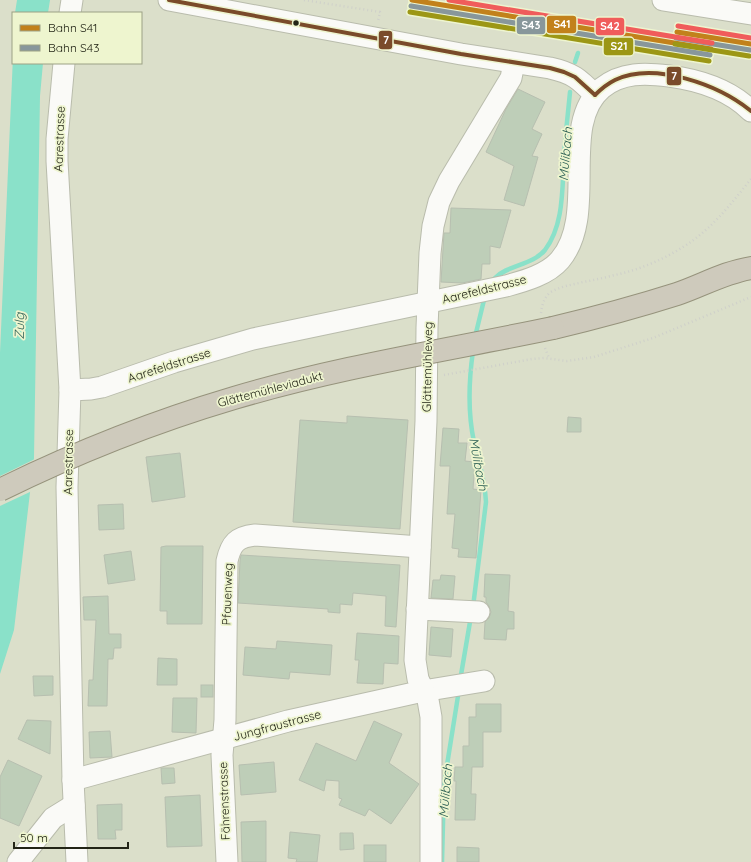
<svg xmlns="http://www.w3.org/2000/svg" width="751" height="862" font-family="Quicksand,sans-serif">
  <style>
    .water { fill: #8ae1c9 }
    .pier { fill: #dbdfca }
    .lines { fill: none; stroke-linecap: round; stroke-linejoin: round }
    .stream { stroke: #8ae1c9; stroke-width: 4.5 }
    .building { fill: #beceb8; stroke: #b7bfb0 }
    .minor-casing { stroke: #b9bcac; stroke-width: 23 }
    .highway-casing { stroke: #96937c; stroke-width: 24 }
    .path { stroke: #cfd0ca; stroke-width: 2.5; stroke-dasharray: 1 3; stroke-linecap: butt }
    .minor { stroke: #fafaf7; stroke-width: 21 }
    .highway { stroke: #cecabc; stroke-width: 22 }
    .highway-bridge-casing { stroke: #96937c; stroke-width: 24; stroke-linecap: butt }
    .highway-bridge { stroke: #cecabc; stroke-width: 22 }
    .bus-1-casing { stroke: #eef5cf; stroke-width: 7 }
    .bus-1 { stroke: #7a4b2a; stroke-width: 4 }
    .rail-1-casing { stroke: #eef5cf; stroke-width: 8 }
    .rail-2-casing { stroke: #eef5cf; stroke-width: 8 }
    .rail-3-casing { stroke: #eef5cf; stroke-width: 8 }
    .rail-4-casing { stroke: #eef5cf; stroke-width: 8 }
    .rail-1 { stroke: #c2811b; stroke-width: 5 }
    .rail-2 { stroke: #88979b; stroke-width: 5 }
    .rail-3 { stroke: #f05c5b; stroke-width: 5 }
    .rail-4 { stroke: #9c9715; stroke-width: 5 }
    .bus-dot { fill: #222416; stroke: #eef5cf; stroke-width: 1.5 }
    .labels { text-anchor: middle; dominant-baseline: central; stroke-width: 3.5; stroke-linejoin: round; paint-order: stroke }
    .street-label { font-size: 12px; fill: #222416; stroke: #eef5cf }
    .water-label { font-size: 13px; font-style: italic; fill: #2a5e53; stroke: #eef5cf }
    .line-badge { stroke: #eef5cf; stroke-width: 1.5 }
    .badge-label { font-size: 11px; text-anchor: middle; font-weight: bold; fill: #fff }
  </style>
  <rect width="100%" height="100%" fill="#dbdfca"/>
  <g class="water">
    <polygon points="17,0 50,0 48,13 15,13"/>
    <polygon points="13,56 13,63 43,63 40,96 34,458 14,630 0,674 0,353"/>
  </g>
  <polygon class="pier" points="35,459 32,491 0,506 0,476"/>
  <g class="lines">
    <g class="stream">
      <polyline points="575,62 578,53"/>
      <path d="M495,278C507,265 533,265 545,250C564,225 562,189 564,159C565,137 568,114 570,92"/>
      <polyline points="475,337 484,300"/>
      <path d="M473,607L486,502C485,480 479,463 474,442C468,414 469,379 473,351"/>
      <polyline points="461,675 471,616"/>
      <polyline points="442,862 444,784 458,696"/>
    </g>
  </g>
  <g class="building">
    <polygon points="518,89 545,102 532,129 542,134 532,156 538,157 524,206 504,200 514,166 486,152 506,109"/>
    <polygon points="451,208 511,210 500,248 490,246 490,264 482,264 481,279 462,283 441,282 444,233 450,233"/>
    <polygon points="347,416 408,420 400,529 293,522 300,420 347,423"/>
    <polygon points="568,417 581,418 581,432 567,432"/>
    <polygon points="443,428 459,429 458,443 467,443 465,461 475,462 473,489 481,490 476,558 458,557 459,549 452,548 455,514 447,514 450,466 440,466"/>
    <polygon points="180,453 185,497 152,502 146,457"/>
    <polygon points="123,504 124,529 99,530 98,505"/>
    <polygon points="166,546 203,546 202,624 167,624 167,611 160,611 161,547"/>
    <polygon points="131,551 135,580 108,584 104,555"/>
    <polygon points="241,555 400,565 396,627 385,626 386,596 353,593 352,605 340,604 340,613 328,612 328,609 238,603 240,561"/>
    <polygon points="485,574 510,575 508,611 514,612 514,629 507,629 506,640 484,639 485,622 489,618 491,612 489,606 486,602 486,597 484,597"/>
    <polygon points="441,575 455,576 453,599 431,598 433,580 440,580"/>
    <polygon points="108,596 109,634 121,634 121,648 114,648 113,659 108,659 107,706 88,706 89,680 93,680 96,620 84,620 83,597"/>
    <polygon points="431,627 453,629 451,657 429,655"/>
    <polygon points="357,633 399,636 398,664 384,663 383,684 357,683 359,660 355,660"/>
    <polygon points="277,641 332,645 330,675 290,672 289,679 243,675 245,647 276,649"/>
    <polygon points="158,658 177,659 177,685 157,685"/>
    <polygon points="33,676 53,676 53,695 34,696"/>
    <rect x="201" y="685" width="12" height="12"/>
    <polygon points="173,698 197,698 196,733 172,732"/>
    <polygon points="476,704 501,704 501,732 483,732 483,767 472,767 471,794 476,794 475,820 455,820 456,781 454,781 455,767 463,767 463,746 469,746 469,717 476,717"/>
    <polygon points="27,720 51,721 50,754 18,739"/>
    <polygon points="374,721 402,734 389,763 419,784 391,824 369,809 365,816 339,805 342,799 339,798 339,781 326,780 324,791 299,780 316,743 356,761"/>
    <polygon points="110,731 112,757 90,758 89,732"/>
    <polygon points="8,760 42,776 19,826 0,818 0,777"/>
    <polygon points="274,762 276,792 241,795 239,765"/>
    <polygon points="161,768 174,768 175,783 162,784"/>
    <polygon points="200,795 202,846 167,847 165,797"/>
    <polygon points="122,804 122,830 115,830 116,839 98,839 97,805"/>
    <polygon points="266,821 266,862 242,862 241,822"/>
    <polygon points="290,832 320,835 317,862 296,862 297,859 288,858"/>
    <polygon points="340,833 353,833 354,849 340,850"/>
    <rect x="364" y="845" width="22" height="17"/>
    <polygon points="457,847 479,848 479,862 457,862"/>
  </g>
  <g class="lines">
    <g class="minor-casing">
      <g id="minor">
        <path d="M169,0L461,54L550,68C573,73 579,79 595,95"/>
        <polyline points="663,0 751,14"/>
        <polyline points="70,13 72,0"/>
        <polyline points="64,63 57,139 57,161 70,390 67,487 73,780 77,862"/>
        <path d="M70,390L91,389L102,387L174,362L253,339L506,286C524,281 547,275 560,260C599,214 558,125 602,88C622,72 645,73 669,76C699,80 729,89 751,111"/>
        <polyline points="417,609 479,612"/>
        <polyline points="73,780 288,721 423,691 484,681"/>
        <polyline points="18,862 53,818 74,805"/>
        <path d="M227,862L222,755L225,720L227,561C231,543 237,537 255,535L420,547"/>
        <polyline points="431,862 431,717 428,700 418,679 415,660 426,421 427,328 430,253 433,226 439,202 449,181 511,78 514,63"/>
      </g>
    </g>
    <g class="highway-casing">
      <path id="highway" d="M553,328C595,318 636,307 677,294C701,286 725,272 751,268"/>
    </g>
    <g class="path">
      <polyline points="304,0 380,12 378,21"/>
      <path d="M541,313C542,305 544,297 551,292C561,286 572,285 583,282C595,280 607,277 619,274C641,269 664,259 683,247C711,230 731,204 751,179"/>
      <polyline points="545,348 549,358"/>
      <polyline points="444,375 532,359 544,358 567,361 594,357 653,338 751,297"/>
    </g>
    <use href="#minor" class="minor"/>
    <use href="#highway" class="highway"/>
    <g class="highway-bridge-casing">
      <path id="highway-bridge" d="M0,490C75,453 153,422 234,398C338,367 447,350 553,328"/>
    </g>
    <use href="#highway-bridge" class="highway-bridge"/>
    <g class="bus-1-casing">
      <g id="bus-1">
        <polyline points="169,0 461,54 550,68 564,72 575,77 595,95"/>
        <path d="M595,95C601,89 607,84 615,80C655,61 719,85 751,111"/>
      </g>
    </g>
    <use href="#bus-1" class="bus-1"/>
    <g class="rail-1-casing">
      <g id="rail-1">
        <polyline points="412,0 711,49"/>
        <polyline points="677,32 751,44"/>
      </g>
    </g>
    <g class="rail-2-casing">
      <g id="rail-2">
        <polyline points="411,6 710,55"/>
        <polyline points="676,38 750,50"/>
      </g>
    </g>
    <g class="rail-3-casing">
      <g id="rail-3">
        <polyline points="449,0 712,43"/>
        <polyline points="678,26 751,38"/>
      </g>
    </g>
    <g class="rail-4-casing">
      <g id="rail-4">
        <polyline points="410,12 709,61"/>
        <polyline points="675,44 749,56"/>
      </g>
    </g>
    <use href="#rail-1" class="rail-1"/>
    <use href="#rail-2" class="rail-2"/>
    <use href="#rail-3" class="rail-3"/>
    <use href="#rail-4" class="rail-4"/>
  </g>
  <circle class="bus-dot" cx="296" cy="23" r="3.5"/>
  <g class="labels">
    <g class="street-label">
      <text transform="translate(59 139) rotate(-88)">Aarestrasse</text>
      <text transform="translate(484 289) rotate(-14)">Aarefeldstrasse</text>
      <text transform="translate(169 365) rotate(-18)">Aarefeldstrasse</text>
      <text transform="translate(427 367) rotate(-89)">Glättemühleweg</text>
      <text transform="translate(270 389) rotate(-15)">Glättemühleviadukt</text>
      <text transform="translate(68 462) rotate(-89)">Aarestrasse</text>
      <text transform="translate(227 594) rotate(-88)">Pfauenweg</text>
      <text transform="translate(277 725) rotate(-15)">Jungfraustrasse</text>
      <text transform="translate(224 801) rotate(-92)">Fährenstrasse</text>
    </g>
    <g class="water-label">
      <text transform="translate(565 154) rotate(-85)">Mülibach</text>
      <text transform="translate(19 326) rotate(-89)">Zulg</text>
      <text transform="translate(479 464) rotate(79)">Mülibach</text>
      <text transform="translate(445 791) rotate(-85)">Mülibach</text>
    </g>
  </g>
  <g class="line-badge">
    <rect x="546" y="15" width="31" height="19" rx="4" fill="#c2811b"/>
    <rect x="516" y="16" width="30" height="19" rx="4" fill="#88979b"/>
    <rect x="595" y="17" width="30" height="19" rx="4" fill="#f05c5b"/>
    <rect x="378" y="30" width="15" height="20" rx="4" fill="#7a4b2a"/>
    <rect x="603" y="37" width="31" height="19" rx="4" fill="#9c9715"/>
    <rect x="666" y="66" width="16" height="20" rx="4" fill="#7a4b2a"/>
  </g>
  <g class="badge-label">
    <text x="562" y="28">S41</text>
    <text x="531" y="29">S43</text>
    <text x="610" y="30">S42</text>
    <text x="386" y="44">7</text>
    <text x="619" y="50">S21</text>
    <text x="674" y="80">7</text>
  </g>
  <rect x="12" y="12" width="130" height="52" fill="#eef5cf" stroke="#9ca185"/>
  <rect x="20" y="25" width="20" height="6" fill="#c2811b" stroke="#9ca185"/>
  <text x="48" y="32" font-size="12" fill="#222416">Bahn S41</text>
  <rect x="20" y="45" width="20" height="6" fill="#88979b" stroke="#9ca185"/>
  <text x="48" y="52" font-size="12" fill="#222416">Bahn S43</text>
  <path d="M14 842v6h114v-6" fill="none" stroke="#222416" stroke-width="2"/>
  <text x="20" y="842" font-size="12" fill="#222416" stroke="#eef5cf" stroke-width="3" paint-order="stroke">50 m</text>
</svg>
